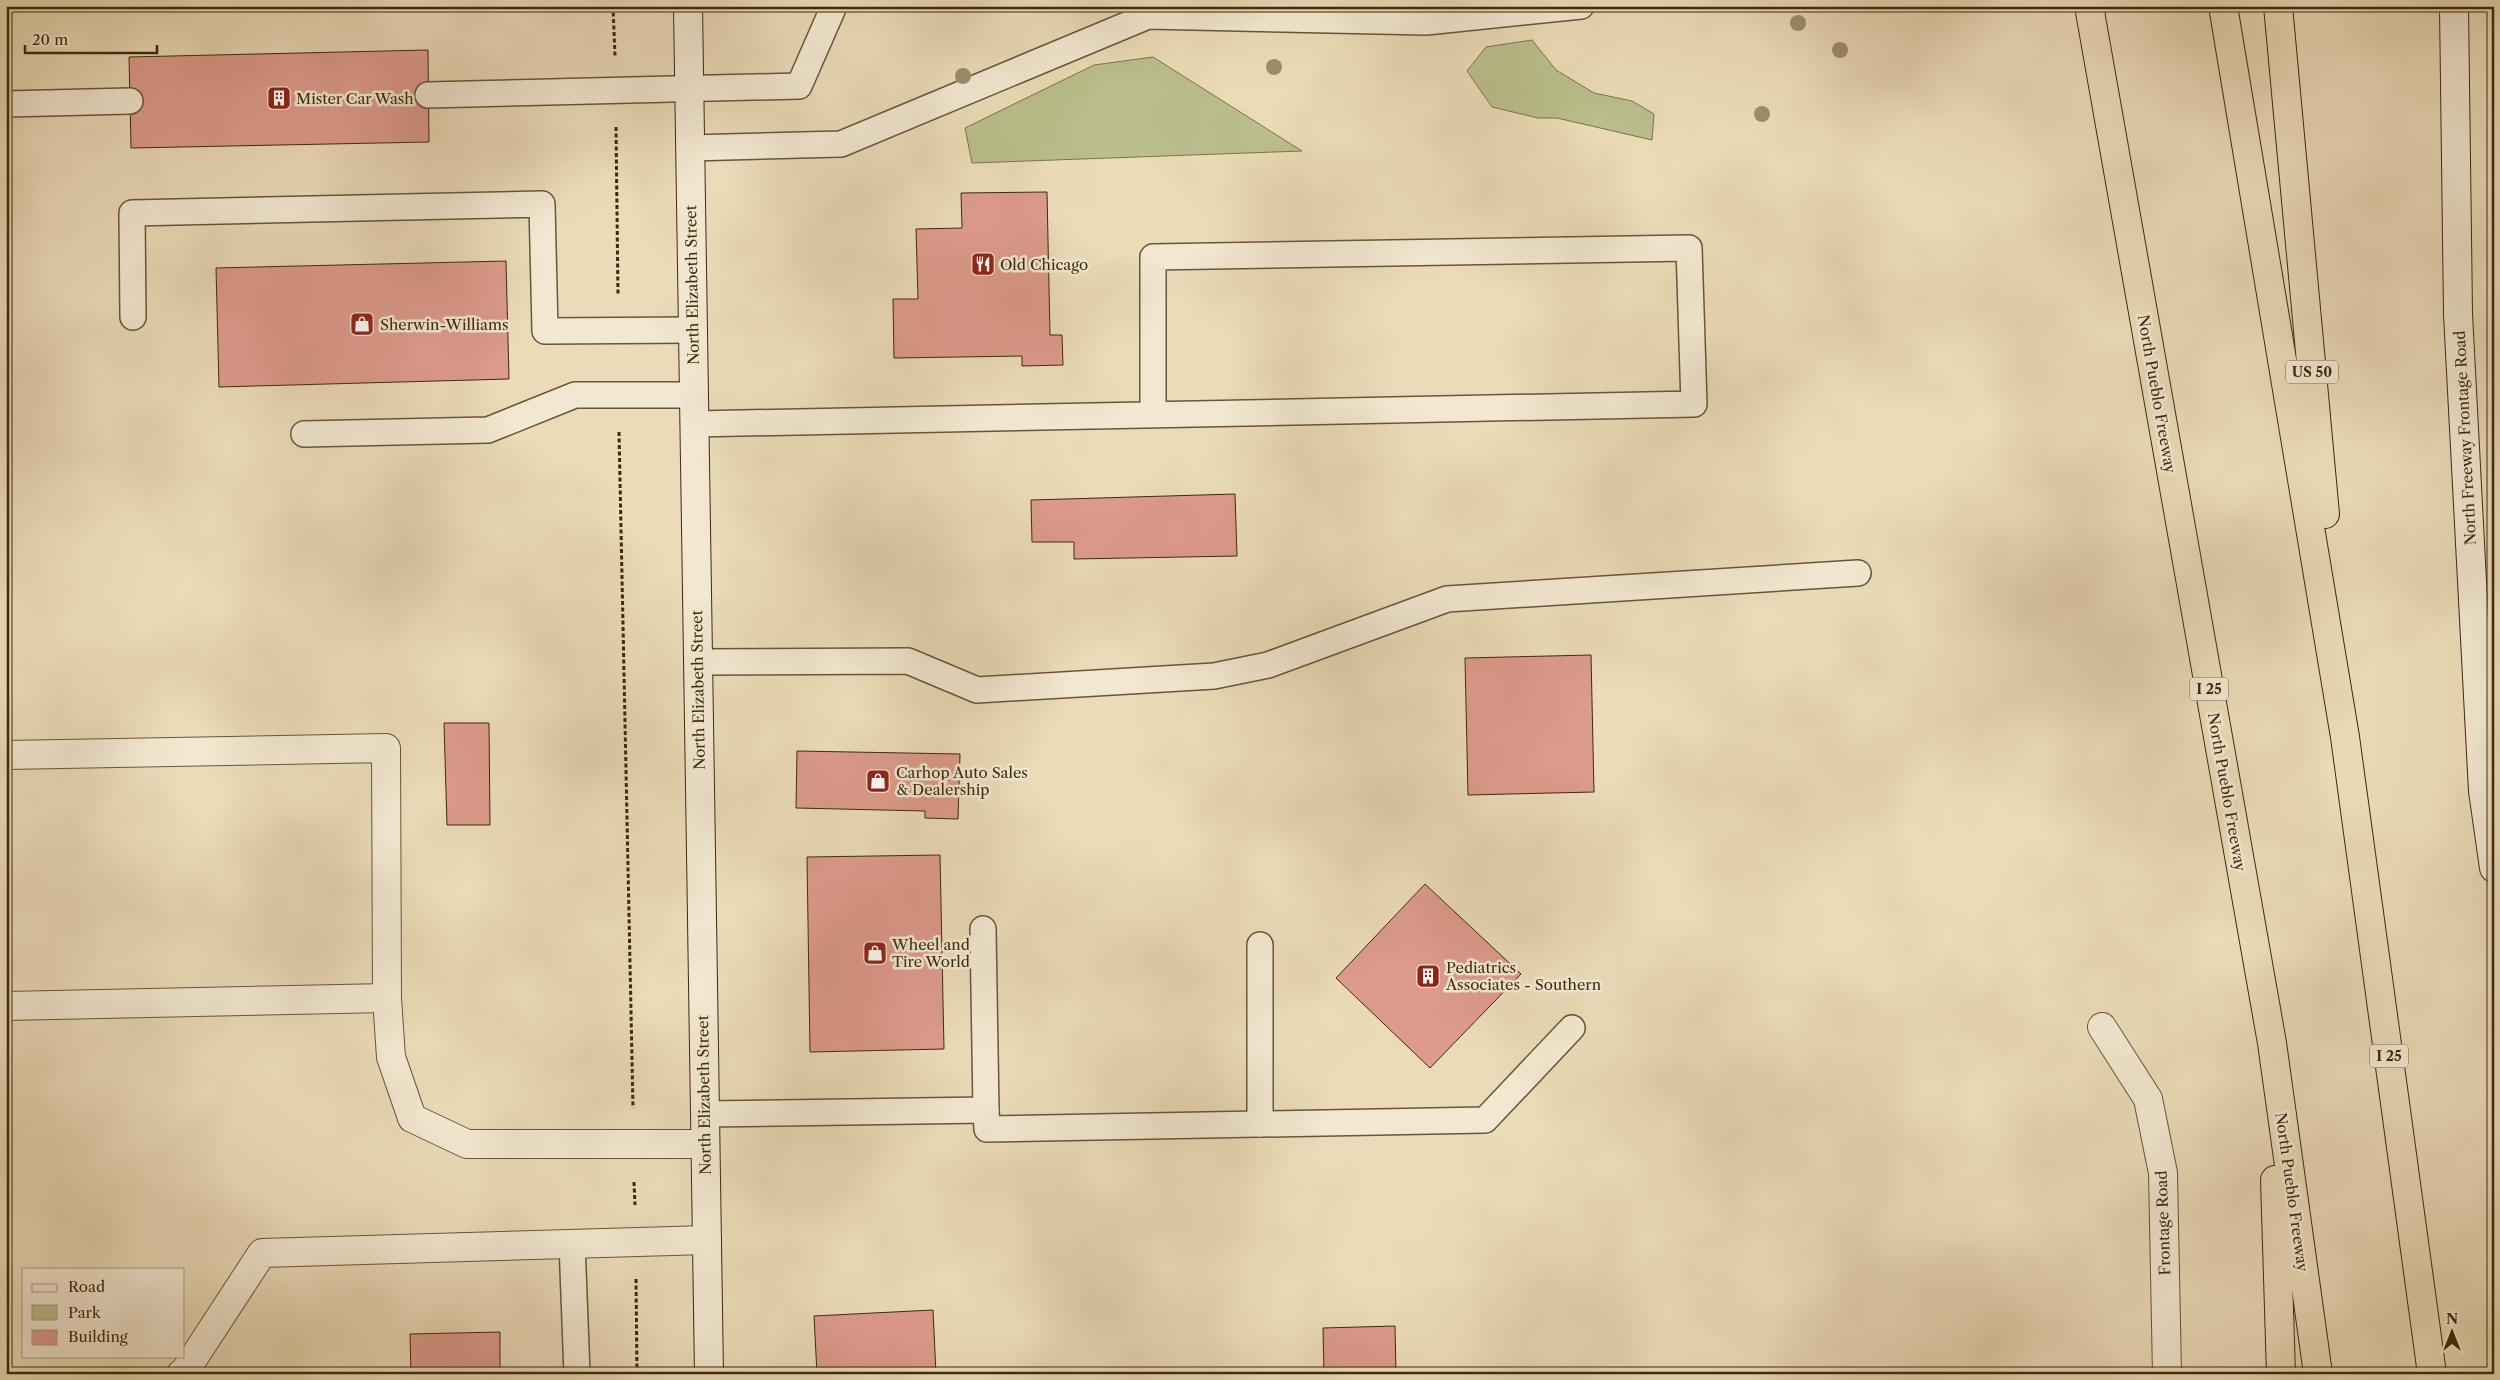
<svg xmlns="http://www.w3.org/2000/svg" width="2500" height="1380" font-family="'Libre Caslon Text',serif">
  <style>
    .green { fill: #babf8d; stroke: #7c744d }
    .building { fill: #dd9b8d; stroke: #3e2a0d }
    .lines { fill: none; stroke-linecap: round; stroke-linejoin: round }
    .lane-casing { stroke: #695638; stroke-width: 28 }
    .street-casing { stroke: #695638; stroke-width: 30 }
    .secondary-casing { stroke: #3e2a0d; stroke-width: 30 }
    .highway-casing { stroke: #3e2a0d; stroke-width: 30 }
    .path { stroke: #3e2a0d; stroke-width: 3; stroke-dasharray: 4 2.5; stroke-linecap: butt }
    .lane { stroke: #f2e8d1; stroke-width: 25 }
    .street { stroke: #f2e8d1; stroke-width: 28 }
    .secondary { stroke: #f2e8d1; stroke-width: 28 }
    .highway { stroke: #ebdbb8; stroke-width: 28 }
    .tree { fill: #9d8e6c }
    .labels { text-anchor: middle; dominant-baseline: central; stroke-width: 5; stroke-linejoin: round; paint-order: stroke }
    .shield { fill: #f2e8d1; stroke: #746348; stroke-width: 1 }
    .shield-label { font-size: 14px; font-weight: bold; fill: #3e2a0d }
    .poi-label { font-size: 15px; fill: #3e2a0d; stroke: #f2e8d1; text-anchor: start }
    .street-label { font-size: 15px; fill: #3e2a0d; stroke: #f2e8d1 }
  </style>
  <rect width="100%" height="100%" fill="#ebdbb8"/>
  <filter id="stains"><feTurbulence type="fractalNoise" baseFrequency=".004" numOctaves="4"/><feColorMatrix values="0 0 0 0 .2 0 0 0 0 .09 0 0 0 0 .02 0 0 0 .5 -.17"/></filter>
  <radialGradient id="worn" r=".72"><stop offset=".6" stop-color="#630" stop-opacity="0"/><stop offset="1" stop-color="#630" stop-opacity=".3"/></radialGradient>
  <g class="green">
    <polygon points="1532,40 1556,70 1594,93 1632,101 1654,114 1652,140 1557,118 1538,118 1492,107 1467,71 1486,47"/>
    <polygon points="1153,57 1302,151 972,163 965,128 1094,65"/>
  </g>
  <g class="building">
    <polygon points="428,50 429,142 131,148 129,57"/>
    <polygon points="1047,192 1050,335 1062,335 1063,365 1022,366 1022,356 894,358 893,299 918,299 916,229 962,228 961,193"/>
    <polygon points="506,261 509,379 219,387 216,268"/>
    <polygon points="1235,494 1237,556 1074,559 1074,542 1032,542 1031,500"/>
    <polygon points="1591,655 1594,792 1468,795 1465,658"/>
    <polygon points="444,723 489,723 490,825 447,825"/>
    <polygon points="797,751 960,754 958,819 925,818 925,811 796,808"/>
    <polygon points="940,855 944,1049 810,1052 807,857"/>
    <polygon points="1425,884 1521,974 1430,1068 1336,978"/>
    <polygon points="933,1310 936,1374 817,1374 814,1316"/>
    <polygon points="1395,1326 1396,1374 1324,1374 1323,1328"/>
    <polygon points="500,1332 500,1374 411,1374 410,1334"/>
  </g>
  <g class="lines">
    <g class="lane-casing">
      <g id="lane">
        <polyline points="428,95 799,86 834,6"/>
        <polyline points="6,104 130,101"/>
        <polyline points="690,148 841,144 1148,16 1426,22 1581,6"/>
        <polyline points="133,317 132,213 542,204 545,331 692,330"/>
        <polyline points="695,424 1694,404 1689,248 1153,257 1153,415"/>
        <polyline points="304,434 488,430 575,395 694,395"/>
        <polyline points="698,662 908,661 977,690 1214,676 1268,665 1447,599 1858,573"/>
        <polyline points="983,929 986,1110"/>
        <polyline points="1260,945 1260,1124"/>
        <polyline points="705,1114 986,1110 987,1129 1485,1120 1572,1028"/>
        <polyline points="572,1243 577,1374"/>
      </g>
    </g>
    <g class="street-casing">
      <g id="street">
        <polyline points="6,755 386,748 387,998 391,1057 412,1118 467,1144 705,1144"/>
        <polyline points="6,1006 387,998"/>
        <polyline points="2102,1027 2148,1099 2163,1173 2167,1374"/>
        <polyline points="181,1374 185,1371 262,1253 707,1240"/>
      </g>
    </g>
    <g class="secondary-casing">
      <g id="secondary">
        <polyline points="688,6 709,1374"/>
        <polyline points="2454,6 2458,314 2483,791 2494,868"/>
      </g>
    </g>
    <g class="highway-casing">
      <g id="highway">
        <polyline points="2089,6 2272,1043 2318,1374"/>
        <polyline points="2223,6 2345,737 2432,1374"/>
        <polyline points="2278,6 2325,514"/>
        <polyline points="2275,1180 2281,1374"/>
      </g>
    </g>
    <g class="path">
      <polyline points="613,6 615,56"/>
      <polyline points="616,127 618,296"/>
      <polyline points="619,432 633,1108"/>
      <polyline points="634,1182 635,1205"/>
      <polyline points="636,1279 637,1374"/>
    </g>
    <use href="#lane" class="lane"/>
    <use href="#street" class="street"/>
    <use href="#secondary" class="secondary"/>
    <use href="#highway" class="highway"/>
  </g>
  <g class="tree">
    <circle cx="1798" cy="23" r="8"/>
    <circle cx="1840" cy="50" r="8"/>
    <circle cx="1274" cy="67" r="8"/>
    <circle cx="963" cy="76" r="8"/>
    <circle cx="1762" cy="114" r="8"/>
  </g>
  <defs>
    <g id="building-square" transform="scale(1.25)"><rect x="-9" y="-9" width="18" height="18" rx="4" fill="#8f2418" stroke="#f2e8d1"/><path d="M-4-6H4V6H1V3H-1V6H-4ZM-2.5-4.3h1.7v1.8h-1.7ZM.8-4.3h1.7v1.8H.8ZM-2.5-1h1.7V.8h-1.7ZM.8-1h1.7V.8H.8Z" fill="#fff"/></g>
    <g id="restaurant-square" transform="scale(1.25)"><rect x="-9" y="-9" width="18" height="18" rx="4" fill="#8f2418" stroke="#f2e8d1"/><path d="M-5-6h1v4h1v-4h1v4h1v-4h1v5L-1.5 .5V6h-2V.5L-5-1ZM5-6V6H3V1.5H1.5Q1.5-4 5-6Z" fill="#fff"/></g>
    <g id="shop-square" transform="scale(1.25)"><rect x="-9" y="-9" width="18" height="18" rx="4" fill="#8f2418" stroke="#f2e8d1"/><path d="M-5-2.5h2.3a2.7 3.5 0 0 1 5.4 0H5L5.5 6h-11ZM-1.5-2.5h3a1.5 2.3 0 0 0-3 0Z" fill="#fff"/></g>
  </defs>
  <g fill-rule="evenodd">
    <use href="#building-square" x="279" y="98"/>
    <use href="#restaurant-square" x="983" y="264"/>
    <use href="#shop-square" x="362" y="324"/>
    <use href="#shop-square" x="878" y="781"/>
    <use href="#shop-square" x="875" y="953"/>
    <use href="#building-square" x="1428" y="976"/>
  </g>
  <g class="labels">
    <g class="shield">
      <rect x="2286" y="360.5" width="52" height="23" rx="4"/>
      <rect x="2190" y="677.5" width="38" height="23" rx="4"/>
      <rect x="2370" y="1044.5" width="38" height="23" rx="4"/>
    </g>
    <g class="shield-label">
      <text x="2312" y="372">US 50</text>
      <text x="2209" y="689">I 25</text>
      <text x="2389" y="1056">I 25</text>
    </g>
    <g class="poi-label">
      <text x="296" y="98">Mister Car Wash</text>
      <text x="1000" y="264">Old Chicago</text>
      <text x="380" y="324">Sherwin-Williams</text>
      <text x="896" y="772">Carhop Auto Sales<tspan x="896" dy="17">&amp; Dealership</tspan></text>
      <text x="892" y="944">Wheel and<tspan x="892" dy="17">Tire World</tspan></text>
      <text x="1446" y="967">Pediatrics<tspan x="1446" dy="17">Associates - Southern</tspan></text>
    </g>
    <g class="street-label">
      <text transform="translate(692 285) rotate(-91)">North Elizabeth Street</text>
      <text transform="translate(2157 394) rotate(80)">North Pueblo Freeway</text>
      <text transform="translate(2465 438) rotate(-93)">North Freeway Frontage Road</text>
      <text transform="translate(698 690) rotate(-91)">North Elizabeth Street</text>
      <text transform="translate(2227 792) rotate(80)">North Pueblo Freeway</text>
      <text transform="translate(704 1095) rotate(-91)">North Elizabeth Street</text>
      <text transform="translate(2292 1192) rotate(82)">North Pueblo Freeway</text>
      <text transform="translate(2163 1223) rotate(-92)">Frontage Road</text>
    </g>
  </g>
  <rect width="2500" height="1380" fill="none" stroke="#ebdbb8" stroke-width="25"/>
  <rect x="8" y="8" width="2485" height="1365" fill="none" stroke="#3e2a0d" stroke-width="2.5"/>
  <rect x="12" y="12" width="2475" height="1355" fill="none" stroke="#3e2a0d"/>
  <rect x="22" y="1268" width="162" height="90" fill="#f2e8d1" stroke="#aa9c83"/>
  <rect x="32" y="1284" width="25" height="8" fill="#f2e8d1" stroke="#aa9c83"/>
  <text x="68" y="1292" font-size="15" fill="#3e2a0d">Road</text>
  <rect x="32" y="1305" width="25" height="15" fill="#babf8d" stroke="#aa9c83"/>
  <text x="68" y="1318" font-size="15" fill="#3e2a0d">Park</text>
  <rect x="32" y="1330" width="25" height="15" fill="#dd9b8d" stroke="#aa9c83"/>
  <text x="68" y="1342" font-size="15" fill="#3e2a0d">Building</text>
  <g transform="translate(2452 1332)" stroke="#f2e8d1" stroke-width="4" paint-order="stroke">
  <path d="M0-4L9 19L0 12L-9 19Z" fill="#3e2a0d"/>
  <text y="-8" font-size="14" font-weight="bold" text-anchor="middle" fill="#3e2a0d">N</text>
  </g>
  <path d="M25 45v8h132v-8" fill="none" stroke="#3e2a0d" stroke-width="2.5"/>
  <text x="32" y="45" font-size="15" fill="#3e2a0d" stroke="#f2e8d1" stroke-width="4" paint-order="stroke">20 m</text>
  <rect width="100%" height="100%" filter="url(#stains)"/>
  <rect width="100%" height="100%" fill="url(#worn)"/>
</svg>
